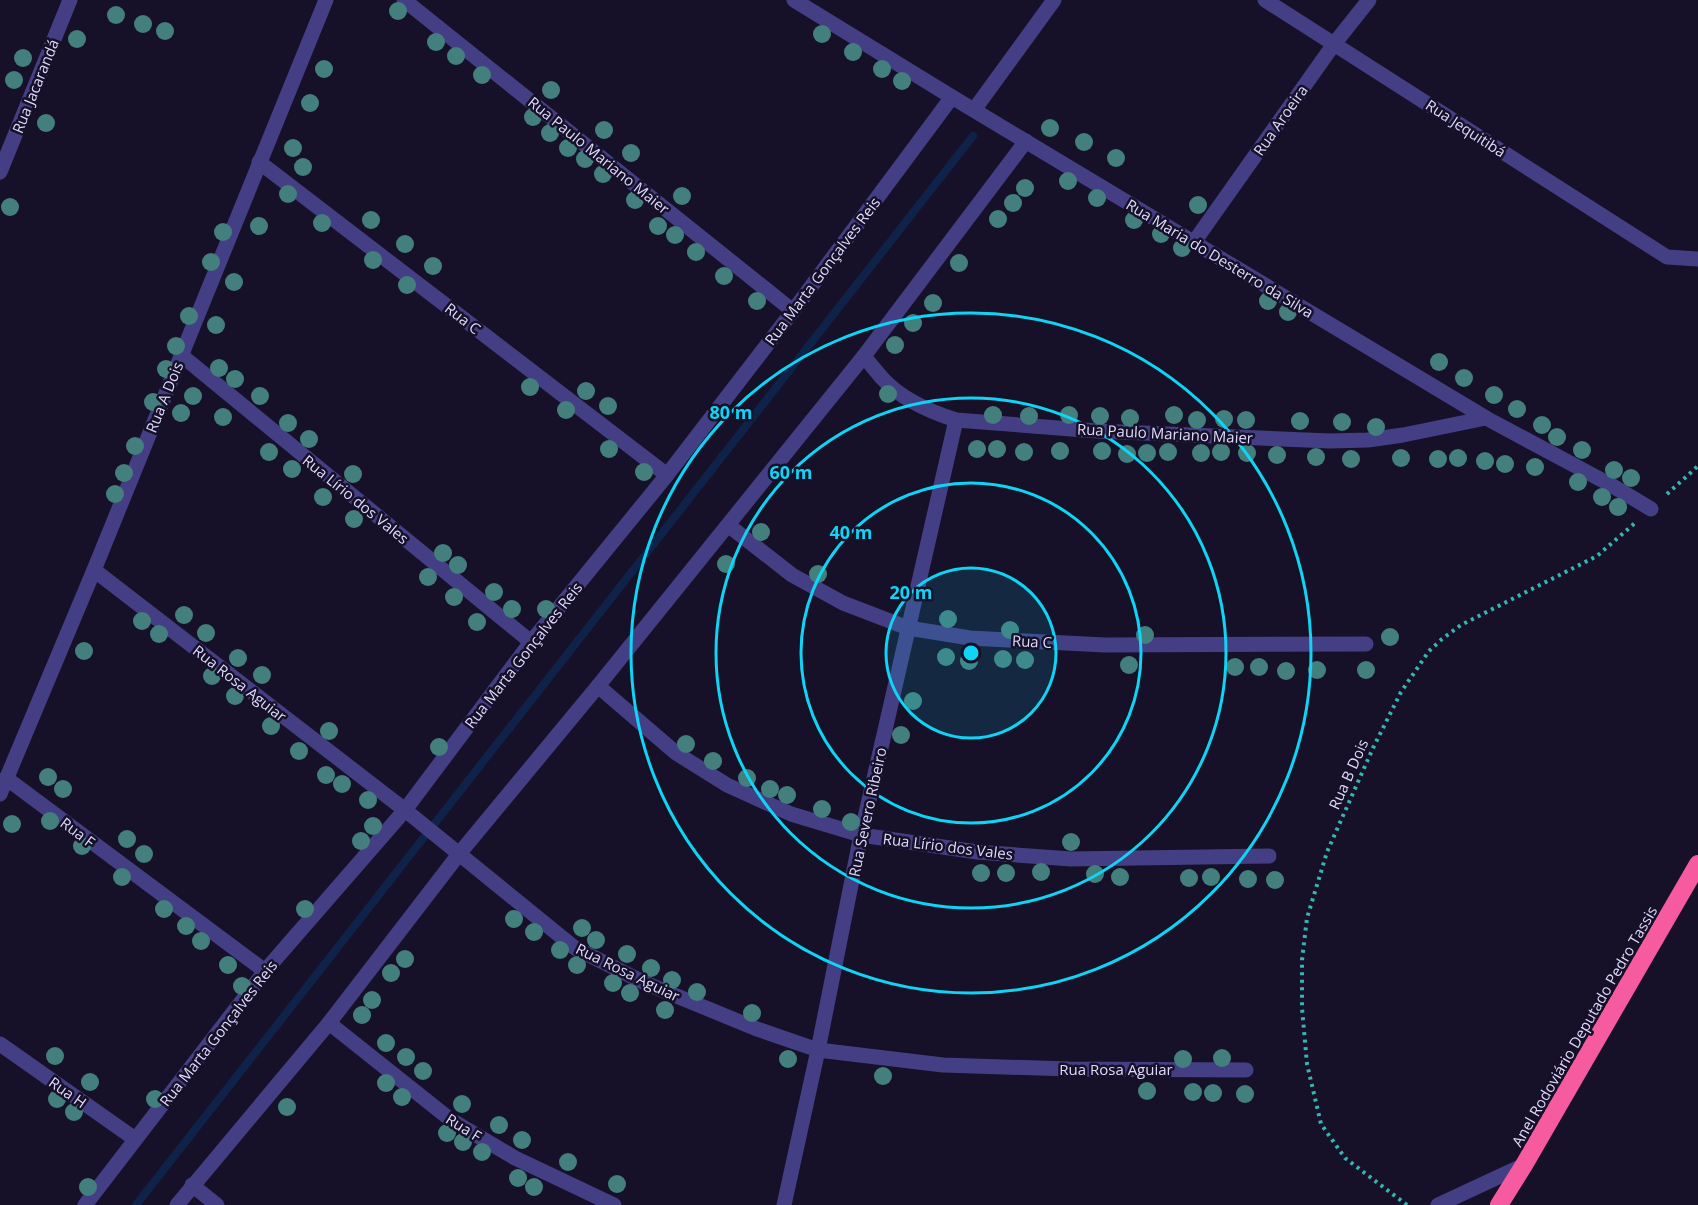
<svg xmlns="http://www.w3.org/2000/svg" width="1698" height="1205" font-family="'Open Sans',sans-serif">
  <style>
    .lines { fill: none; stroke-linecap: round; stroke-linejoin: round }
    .stream { stroke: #0f2249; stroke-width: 8 }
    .path { stroke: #36b5b2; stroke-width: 4; stroke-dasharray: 3 4.5; stroke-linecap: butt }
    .minor { stroke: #443f84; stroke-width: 15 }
    .highway { stroke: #f75b9f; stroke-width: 18 }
    .tree { fill: #43807d }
    .ring { fill: none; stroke: #0fd4f4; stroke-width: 3 }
    .labels { text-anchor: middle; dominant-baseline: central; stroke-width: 5; stroke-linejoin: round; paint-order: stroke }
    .street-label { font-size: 15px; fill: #dfdafd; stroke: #161128 }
    .centre { fill: #0fd4f4; stroke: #161128; stroke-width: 3 }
    .ring-label { font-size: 18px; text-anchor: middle; font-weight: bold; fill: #0fd4f4; stroke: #161128; stroke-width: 5; stroke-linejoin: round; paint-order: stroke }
  </style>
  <rect width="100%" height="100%" fill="#161128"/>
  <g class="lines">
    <polyline class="stream" points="136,1205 973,136"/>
    <g class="path">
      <polyline points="1667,494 1698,466"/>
      <polyline points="1407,1205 1345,1158 1321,1124 1307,1064 1302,1008 1302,960 1307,918 1327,852 1373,748 1401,692 1429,651 1442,639 1461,625 1597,556 1635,523"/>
    </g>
    <g class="minor">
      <polyline points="404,0 793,311"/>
      <polyline points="794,0 952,97 1486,418 1611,485 1651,509"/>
      <polyline points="1265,0 1667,257 1698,259"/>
      <polyline points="974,110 1054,0"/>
      <polyline points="259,162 667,475"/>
      <polyline points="0,172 70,0"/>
      <polyline points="1194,242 1334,44 1369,0"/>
      <polyline points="181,355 531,642"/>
      <path d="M864,356C870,364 876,371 882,378C900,398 931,412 956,420L1097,431L1330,441L1368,440L1403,435L1486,418"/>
      <polyline points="728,525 792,575 843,603 908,628 970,638 1105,645 1366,644"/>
      <polyline points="94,570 405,810 575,948 645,983 757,1029 818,1050 943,1065 1069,1069 1246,1070"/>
      <polyline points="598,686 676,753 727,785 791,814 861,835 977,852 1071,859 1269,856"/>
      <polyline points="6,778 265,971"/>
      <polyline points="0,794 94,570 326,0"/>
      <polyline points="329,1023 451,1120 515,1158 614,1205"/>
      <polyline points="0,1044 135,1139"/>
      <polyline points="192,1185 217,1205"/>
      <polyline points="85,1205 265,971 405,810 531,642 667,475 793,311 952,97"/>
      <polyline points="177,1205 329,1023 459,854 598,686 864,356 1026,141"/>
      <polyline points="784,1205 818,1050 861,835 956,420"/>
      <polyline points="1438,1205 1524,1165"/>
    </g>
    <polyline class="highway" points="1499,1205 1524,1165 1698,864"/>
  </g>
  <g class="tree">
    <circle cx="398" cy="11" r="9"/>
    <circle cx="116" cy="15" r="9"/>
    <circle cx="143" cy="24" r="9"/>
    <circle cx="165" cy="31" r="9"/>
    <circle cx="822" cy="34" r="9"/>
    <circle cx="77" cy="39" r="9"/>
    <circle cx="436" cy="42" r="9"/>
    <circle cx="853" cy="52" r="9"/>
    <circle cx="456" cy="56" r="9"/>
    <circle cx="23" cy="58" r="9"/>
    <circle cx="324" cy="69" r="9"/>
    <circle cx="882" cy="69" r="9"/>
    <circle cx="482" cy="75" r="9"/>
    <circle cx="14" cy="80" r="9"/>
    <circle cx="902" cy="81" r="9"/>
    <circle cx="551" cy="90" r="9"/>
    <circle cx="310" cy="103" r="9"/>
    <circle cx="533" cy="117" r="9"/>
    <circle cx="46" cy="123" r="9"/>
    <circle cx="1050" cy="128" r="9"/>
    <circle cx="604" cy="130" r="9"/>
    <circle cx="550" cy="133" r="9"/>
    <circle cx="1084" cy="142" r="9"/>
    <circle cx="293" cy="148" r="9"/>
    <circle cx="568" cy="148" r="9"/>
    <circle cx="631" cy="153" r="9"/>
    <circle cx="1116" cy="158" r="9"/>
    <circle cx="585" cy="159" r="9"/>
    <circle cx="303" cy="167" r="9"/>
    <circle cx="603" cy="174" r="9"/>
    <circle cx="1068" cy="181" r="9"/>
    <circle cx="1025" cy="188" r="9"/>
    <circle cx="288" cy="194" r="9"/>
    <circle cx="682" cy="196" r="9"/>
    <circle cx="1097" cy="198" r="9"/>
    <circle cx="635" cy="200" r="9"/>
    <circle cx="1013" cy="203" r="9"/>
    <circle cx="1198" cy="205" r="9"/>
    <circle cx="10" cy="207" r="9"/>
    <circle cx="998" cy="219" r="9"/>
    <circle cx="371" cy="220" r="9"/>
    <circle cx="1134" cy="220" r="9"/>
    <circle cx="322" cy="223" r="9"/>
    <circle cx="259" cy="226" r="9"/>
    <circle cx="658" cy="226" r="9"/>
    <circle cx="223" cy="232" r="9"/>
    <circle cx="1161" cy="234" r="9"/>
    <circle cx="675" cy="235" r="9"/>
    <circle cx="405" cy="244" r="9"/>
    <circle cx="1182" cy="248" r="9"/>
    <circle cx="696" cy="252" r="9"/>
    <circle cx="373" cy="260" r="9"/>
    <circle cx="211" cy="262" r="9"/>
    <circle cx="959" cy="263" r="9"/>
    <circle cx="433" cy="266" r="9"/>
    <circle cx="724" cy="276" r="9"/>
    <circle cx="234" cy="282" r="9"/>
    <circle cx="407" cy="285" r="9"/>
    <circle cx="757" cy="301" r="9"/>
    <circle cx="1268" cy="301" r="9"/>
    <circle cx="933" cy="303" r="9"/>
    <circle cx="1288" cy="312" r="9"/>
    <circle cx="189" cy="316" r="9"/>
    <circle cx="913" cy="323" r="9"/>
    <circle cx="216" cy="325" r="9"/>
    <circle cx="895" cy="345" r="9"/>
    <circle cx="176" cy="346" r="9"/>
    <circle cx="1439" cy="362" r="9"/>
    <circle cx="219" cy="368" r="9"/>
    <circle cx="166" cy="369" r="9"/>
    <circle cx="1464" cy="378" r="9"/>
    <circle cx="235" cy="379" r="9"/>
    <circle cx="530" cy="387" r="9"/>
    <circle cx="586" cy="391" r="9"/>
    <circle cx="888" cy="394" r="9"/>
    <circle cx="1494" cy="395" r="9"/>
    <circle cx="193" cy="396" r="9"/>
    <circle cx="260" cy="396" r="9"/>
    <circle cx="153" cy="402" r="9"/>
    <circle cx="608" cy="406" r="9"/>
    <circle cx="1517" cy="409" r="9"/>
    <circle cx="566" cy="410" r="9"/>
    <circle cx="181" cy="413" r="9"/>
    <circle cx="993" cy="415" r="9"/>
    <circle cx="1069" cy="415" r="9"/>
    <circle cx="1174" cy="415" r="9"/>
    <circle cx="1029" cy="416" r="9"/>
    <circle cx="1100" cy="416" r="9"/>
    <circle cx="223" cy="417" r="9"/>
    <circle cx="1130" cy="418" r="9"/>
    <circle cx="1224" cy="419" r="9"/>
    <circle cx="1197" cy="420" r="9"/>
    <circle cx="1246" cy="420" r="9"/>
    <circle cx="1300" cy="421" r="9"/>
    <circle cx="1342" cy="422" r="9"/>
    <circle cx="288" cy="423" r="9"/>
    <circle cx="1542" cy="425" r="9"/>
    <circle cx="1376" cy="427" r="9"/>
    <circle cx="1557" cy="437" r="9"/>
    <circle cx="309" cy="439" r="9"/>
    <circle cx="135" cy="446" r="9"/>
    <circle cx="609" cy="449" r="9"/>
    <circle cx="977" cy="449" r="9"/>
    <circle cx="997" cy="449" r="9"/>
    <circle cx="1582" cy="450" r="9"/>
    <circle cx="1060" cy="451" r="9"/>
    <circle cx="1102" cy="451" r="9"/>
    <circle cx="269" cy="452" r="9"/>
    <circle cx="1024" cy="452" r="9"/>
    <circle cx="1168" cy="452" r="9"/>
    <circle cx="1221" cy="452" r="9"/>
    <circle cx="1147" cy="453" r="9"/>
    <circle cx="1201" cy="453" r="9"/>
    <circle cx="1247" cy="453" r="9"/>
    <circle cx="1127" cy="454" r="9"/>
    <circle cx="1277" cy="455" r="9"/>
    <circle cx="1316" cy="457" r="9"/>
    <circle cx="1401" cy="458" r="9"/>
    <circle cx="1458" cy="458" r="9"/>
    <circle cx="1351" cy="459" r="9"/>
    <circle cx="1438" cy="459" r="9"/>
    <circle cx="1485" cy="461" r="9"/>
    <circle cx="1505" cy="464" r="9"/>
    <circle cx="1535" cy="467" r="9"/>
    <circle cx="292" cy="469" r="9"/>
    <circle cx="1614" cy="470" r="9"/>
    <circle cx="644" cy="472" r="9"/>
    <circle cx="124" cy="473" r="9"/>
    <circle cx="353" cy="474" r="9"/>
    <circle cx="1631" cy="478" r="9"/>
    <circle cx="1578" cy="482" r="9"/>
    <circle cx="115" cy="494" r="9"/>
    <circle cx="323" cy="497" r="9"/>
    <circle cx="1602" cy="497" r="9"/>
    <circle cx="1618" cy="507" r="9"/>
    <circle cx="354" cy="519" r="9"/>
    <circle cx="761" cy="532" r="9"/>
    <circle cx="443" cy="553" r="9"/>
    <circle cx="726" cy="564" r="9"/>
    <circle cx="458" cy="565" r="9"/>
    <circle cx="818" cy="574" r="9"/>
    <circle cx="428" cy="577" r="9"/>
    <circle cx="494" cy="592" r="9"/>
    <circle cx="454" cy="597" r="9"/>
    <circle cx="512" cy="609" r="9"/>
    <circle cx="546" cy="609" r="9"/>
    <circle cx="184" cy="615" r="9"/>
    <circle cx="948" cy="619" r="9"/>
    <circle cx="142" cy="621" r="9"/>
    <circle cx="477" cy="622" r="9"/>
    <circle cx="1010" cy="630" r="9"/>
    <circle cx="206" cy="633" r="9"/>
    <circle cx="159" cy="634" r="9"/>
    <circle cx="1145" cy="635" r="9"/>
    <circle cx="1390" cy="637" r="9"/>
    <circle cx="84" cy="651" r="9"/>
    <circle cx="946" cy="657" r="9"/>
    <circle cx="238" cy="658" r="9"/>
    <circle cx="1003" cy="659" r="9"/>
    <circle cx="1025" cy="660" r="9"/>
    <circle cx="969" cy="661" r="9"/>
    <circle cx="1129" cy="665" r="9"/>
    <circle cx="1235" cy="667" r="9"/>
    <circle cx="1259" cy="667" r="9"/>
    <circle cx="1317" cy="670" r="9"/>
    <circle cx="1366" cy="670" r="9"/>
    <circle cx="1286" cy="671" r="9"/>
    <circle cx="262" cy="675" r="9"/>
    <circle cx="212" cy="676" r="9"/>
    <circle cx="235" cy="696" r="9"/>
    <circle cx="913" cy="701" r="9"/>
    <circle cx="271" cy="726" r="9"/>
    <circle cx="329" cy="731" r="9"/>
    <circle cx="901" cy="735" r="9"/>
    <circle cx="686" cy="744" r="9"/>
    <circle cx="439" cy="747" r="9"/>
    <circle cx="299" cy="751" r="9"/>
    <circle cx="713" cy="761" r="9"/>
    <circle cx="326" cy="775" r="9"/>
    <circle cx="48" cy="777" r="9"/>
    <circle cx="747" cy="778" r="9"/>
    <circle cx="342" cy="784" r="9"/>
    <circle cx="63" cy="789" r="9"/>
    <circle cx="770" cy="789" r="9"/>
    <circle cx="787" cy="795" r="9"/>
    <circle cx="368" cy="800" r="9"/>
    <circle cx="822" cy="809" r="9"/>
    <circle cx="50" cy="821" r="9"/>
    <circle cx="851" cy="822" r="9"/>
    <circle cx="12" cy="824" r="9"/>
    <circle cx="373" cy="826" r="9"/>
    <circle cx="127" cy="839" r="9"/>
    <circle cx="361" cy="841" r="9"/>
    <circle cx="1071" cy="842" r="9"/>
    <circle cx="82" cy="846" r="9"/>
    <circle cx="144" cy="854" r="9"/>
    <circle cx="1041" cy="872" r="9"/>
    <circle cx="981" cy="873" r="9"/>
    <circle cx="1006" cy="873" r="9"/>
    <circle cx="1095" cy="874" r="9"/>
    <circle cx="122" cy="877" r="9"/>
    <circle cx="1120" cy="877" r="9"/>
    <circle cx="1211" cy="877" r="9"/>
    <circle cx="1189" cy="878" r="9"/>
    <circle cx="1248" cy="879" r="9"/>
    <circle cx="1275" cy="880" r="9"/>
    <circle cx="164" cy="909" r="9"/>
    <circle cx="305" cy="909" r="9"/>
    <circle cx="514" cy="919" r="9"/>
    <circle cx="186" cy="926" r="9"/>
    <circle cx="582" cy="928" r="9"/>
    <circle cx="534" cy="932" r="9"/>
    <circle cx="596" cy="940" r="9"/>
    <circle cx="201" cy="941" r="9"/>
    <circle cx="560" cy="950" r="9"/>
    <circle cx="627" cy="954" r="9"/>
    <circle cx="405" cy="959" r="9"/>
    <circle cx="228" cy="965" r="9"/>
    <circle cx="577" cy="965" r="9"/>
    <circle cx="651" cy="968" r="9"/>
    <circle cx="391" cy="973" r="9"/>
    <circle cx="672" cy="980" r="9"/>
    <circle cx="613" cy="983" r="9"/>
    <circle cx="242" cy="986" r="9"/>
    <circle cx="697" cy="992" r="9"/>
    <circle cx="630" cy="993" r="9"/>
    <circle cx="372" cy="1000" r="9"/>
    <circle cx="665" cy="1010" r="9"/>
    <circle cx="752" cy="1013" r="9"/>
    <circle cx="362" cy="1015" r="9"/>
    <circle cx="386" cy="1043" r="9"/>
    <circle cx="55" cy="1056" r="9"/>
    <circle cx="406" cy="1057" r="9"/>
    <circle cx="1222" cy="1058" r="9"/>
    <circle cx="788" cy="1059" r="9"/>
    <circle cx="1183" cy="1059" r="9"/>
    <circle cx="423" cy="1071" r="9"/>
    <circle cx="883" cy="1076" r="9"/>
    <circle cx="90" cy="1082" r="9"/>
    <circle cx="386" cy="1083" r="9"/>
    <circle cx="1147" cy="1091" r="9"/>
    <circle cx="1193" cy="1092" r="9"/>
    <circle cx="1213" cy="1093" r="9"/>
    <circle cx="1245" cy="1094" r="9"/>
    <circle cx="402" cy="1097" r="9"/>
    <circle cx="57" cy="1099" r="9"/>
    <circle cx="155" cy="1099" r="9"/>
    <circle cx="462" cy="1104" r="9"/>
    <circle cx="287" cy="1107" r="9"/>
    <circle cx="74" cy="1112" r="9"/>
    <circle cx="499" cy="1125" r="9"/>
    <circle cx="447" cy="1133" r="9"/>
    <circle cx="522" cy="1140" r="9"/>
    <circle cx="463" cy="1142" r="9"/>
    <circle cx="482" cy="1152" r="9"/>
    <circle cx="568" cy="1162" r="9"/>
    <circle cx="518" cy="1178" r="9"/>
    <circle cx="617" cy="1184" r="9"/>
    <circle cx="88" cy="1187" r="9"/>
    <circle cx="534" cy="1187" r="9"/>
  </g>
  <circle cx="971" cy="653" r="85" fill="#0fd4f4" fill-opacity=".12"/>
  <g class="ring">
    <circle cx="971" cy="653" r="85"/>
    <circle cx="971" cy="653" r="170"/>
    <circle cx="971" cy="653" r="255"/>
    <circle cx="971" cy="653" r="340"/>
  </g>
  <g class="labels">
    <g class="street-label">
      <text transform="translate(35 86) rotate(-68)">Rua Jacarandá</text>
      <text transform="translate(1280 120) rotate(-55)">Rua Aroeira</text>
      <text transform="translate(1466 128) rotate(33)">Rua Jequitibá</text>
      <text transform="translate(599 155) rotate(39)">Rua Paulo Mariano Maier</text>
      <text transform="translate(1220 258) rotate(31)">Rua Maria do Desterro da Silva</text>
      <text transform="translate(822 271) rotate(-53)">Rua Marta Gonçalves Reis</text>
      <text transform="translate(463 318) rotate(38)">Rua C</text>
      <text transform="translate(164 397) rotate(-68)">Rua A Dois</text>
      <text transform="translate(1165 433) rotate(3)">Rua Paulo Mariano Maier</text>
      <text transform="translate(356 499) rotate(39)">Rua Lírio dos Vales</text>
      <text transform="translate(1032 641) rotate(3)">Rua C</text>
      <text transform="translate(523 655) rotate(-52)">Rua Marta Gonçalves Reis</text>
      <text transform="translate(240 683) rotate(38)">Rua Rosa Aguiar</text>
      <text transform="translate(1348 774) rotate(-66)">Rua B Dois</text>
      <text transform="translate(867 812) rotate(-78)">Rua Severo Ribeiro</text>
      <text transform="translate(78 832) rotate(37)">Rua F</text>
      <text transform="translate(948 846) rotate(7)">Rua Lírio dos Vales</text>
      <text transform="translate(628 972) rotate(26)">Rua Rosa Aguiar</text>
      <text transform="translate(1584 1026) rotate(-60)">Anel Rodoviário Deputado Pedro Tassis</text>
      <text transform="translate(218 1033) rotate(-52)">Rua Marta Gonçalves Reis</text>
      <text x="1116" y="1069">Rua Rosa Aguiar</text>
      <text transform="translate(68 1092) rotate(35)">Rua H</text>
      <text transform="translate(464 1127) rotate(32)">Rua F</text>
    </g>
  </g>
  <circle cx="971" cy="653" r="9" class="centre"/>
  <g class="ring-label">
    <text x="731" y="419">80 m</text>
    <text x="791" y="479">60 m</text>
    <text x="851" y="539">40 m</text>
    <text x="911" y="599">20 m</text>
  </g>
</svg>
